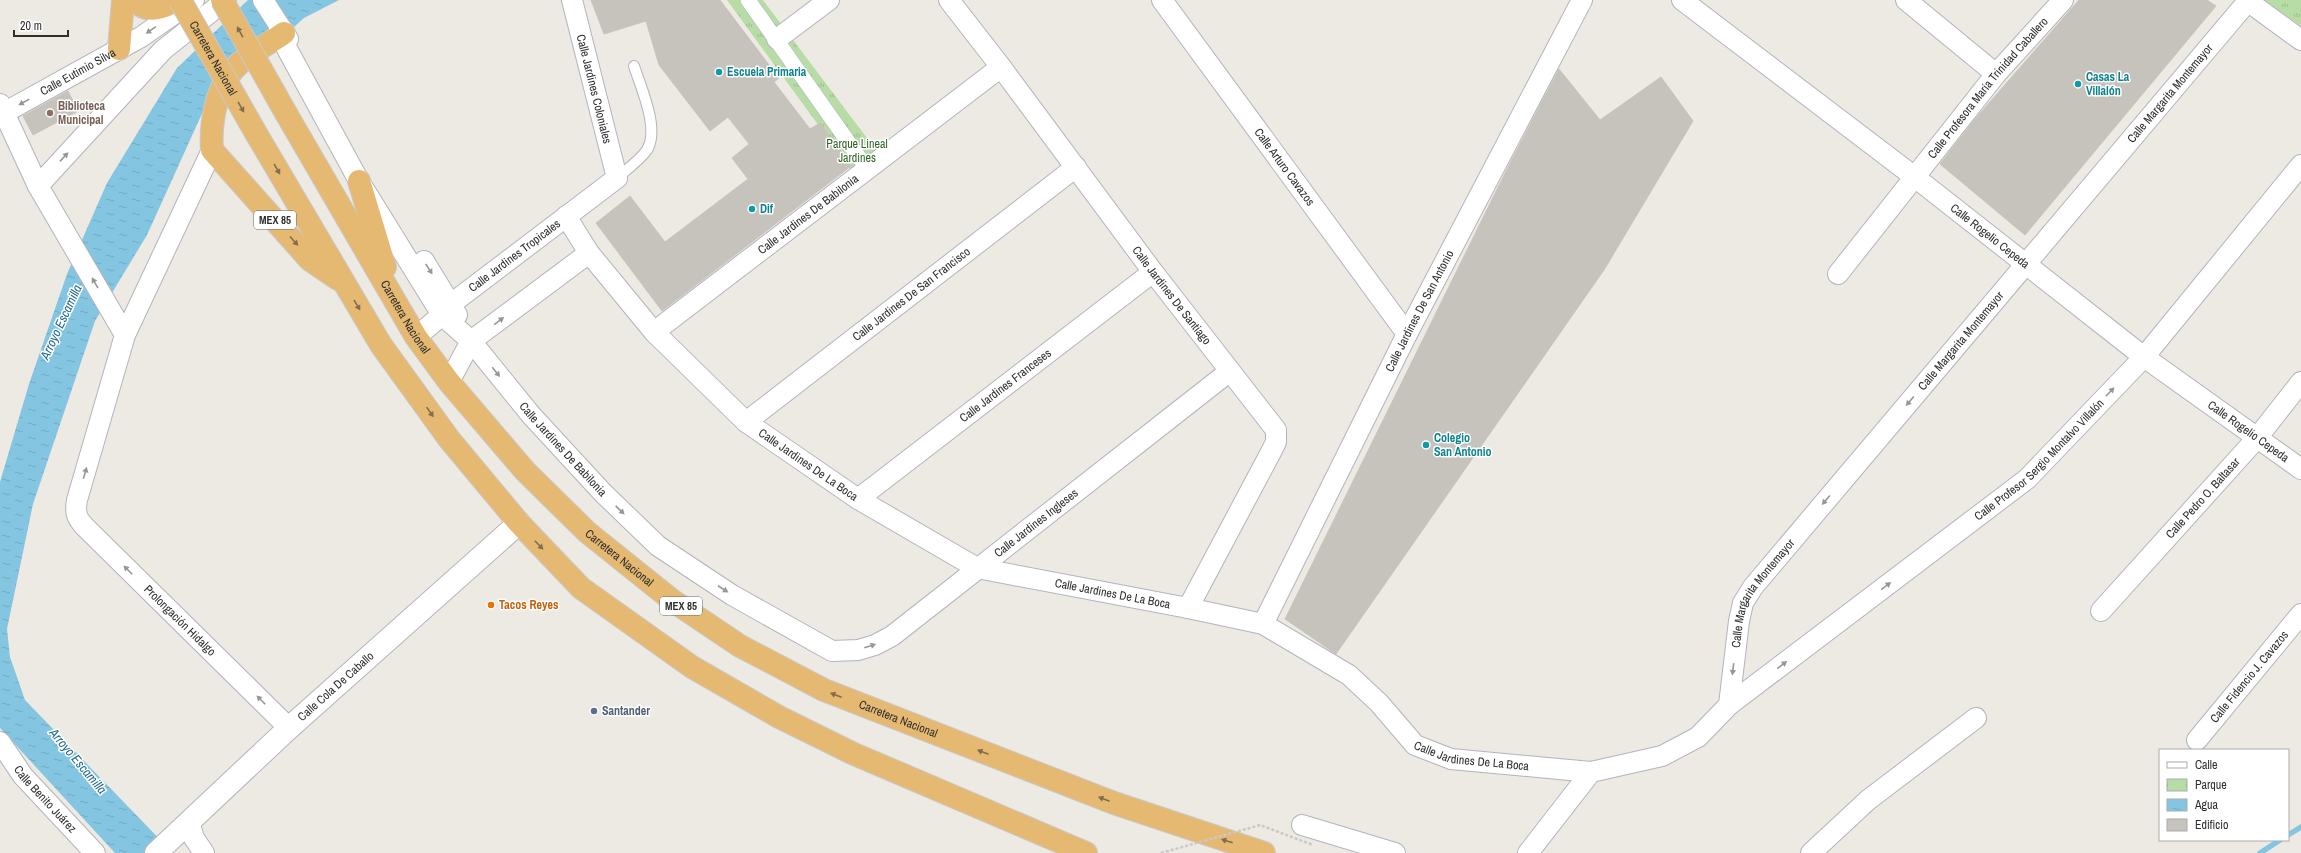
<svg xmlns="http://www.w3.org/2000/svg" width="2301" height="853" font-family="'Archivo Narrow',sans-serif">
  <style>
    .park { fill: url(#park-tufts) }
    .water { fill: url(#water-ripples) }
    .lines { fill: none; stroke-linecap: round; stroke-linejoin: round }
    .stream { stroke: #84c6e1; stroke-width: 5.5 }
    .building { fill: #c6c3bd; stroke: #c9c5bc }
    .service-casing { stroke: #b3b4bc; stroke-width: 12 }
    .pedestrian-casing { stroke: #b3b4bc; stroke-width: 16 }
    .minor-casing { stroke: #b3b4bc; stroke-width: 22 }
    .secondary-casing { stroke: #b3b4bc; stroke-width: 24 }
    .trunk-casing { stroke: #c9c9c9; stroke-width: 24 }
    .service { stroke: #fff; stroke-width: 10 }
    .pedestrian { stroke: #fff; stroke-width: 15 }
    .minor { stroke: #fff; stroke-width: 20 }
    .secondary { stroke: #fff; stroke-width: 22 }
    .trunk { stroke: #e6b972; stroke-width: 22 }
    .trunk-bridge-casing { stroke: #c9c9c9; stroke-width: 24; stroke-linecap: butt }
    .path-bridge { stroke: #c9c9c9; stroke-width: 2.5; stroke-dasharray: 3 2; stroke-linecap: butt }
    .trunk-bridge { stroke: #e6b972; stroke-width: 22 }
    .oneway { fill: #969696 }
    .oneway2 { fill: #816d4d }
    .culture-dot { fill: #0f9aa8; stroke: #fff; stroke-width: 1.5 }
    .education-dot { fill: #8d6e63; stroke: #fff; stroke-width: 1.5 }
    .food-dot { fill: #e8710a; stroke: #fff; stroke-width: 1.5 }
    .service-dot { fill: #5c6f8a; stroke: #fff; stroke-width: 1.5 }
    .labels { text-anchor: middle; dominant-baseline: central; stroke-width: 3; stroke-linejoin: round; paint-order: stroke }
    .shield { fill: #fff; stroke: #6d6d6d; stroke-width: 1 }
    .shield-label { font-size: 11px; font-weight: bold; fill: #2e2e2e }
    .street-label { font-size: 12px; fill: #2e2e2e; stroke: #fff }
    .culture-label { font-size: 12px; font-weight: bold; fill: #0d838f; stroke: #fff; text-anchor: start }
    .education-label { font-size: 12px; font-weight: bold; fill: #785e54; stroke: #fff; text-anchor: start }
    .park-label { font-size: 12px; fill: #316425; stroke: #fff }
    .food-label { font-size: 12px; font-weight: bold; fill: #c56008; stroke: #fff; text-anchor: start }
    .service-label { font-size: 12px; font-weight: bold; fill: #4e5e75; stroke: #fff; text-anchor: start }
    .water-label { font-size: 13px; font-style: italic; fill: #1f6791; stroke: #fff }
  </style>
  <defs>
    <pattern id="park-tufts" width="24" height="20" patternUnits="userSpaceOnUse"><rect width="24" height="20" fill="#b8dca6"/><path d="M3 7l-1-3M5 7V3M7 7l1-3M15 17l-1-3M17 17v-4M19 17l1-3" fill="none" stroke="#9ebd8f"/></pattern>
    <pattern id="water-ripples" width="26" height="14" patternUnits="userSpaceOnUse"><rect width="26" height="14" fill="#84c6e1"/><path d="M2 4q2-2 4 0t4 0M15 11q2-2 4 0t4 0" fill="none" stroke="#72aac1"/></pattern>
  </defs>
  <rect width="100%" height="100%" fill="#ede9e3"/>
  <g class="park">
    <polygon points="727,0 763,0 882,158 857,178"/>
    <polygon points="2263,0 2301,0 2301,26"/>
  </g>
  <polygon class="water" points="248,0 339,0 304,18 205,107 147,235 95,321 33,504 7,629 10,657 25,700 173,853 115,853 0,728 0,482 29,384 67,274 107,183 177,68"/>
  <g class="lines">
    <g class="stream">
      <polyline points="2288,835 2301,827"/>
      <polyline points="2260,853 2280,840"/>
    </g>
  </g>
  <g class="building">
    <polygon points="591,0 720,0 779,78 774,82 810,129 820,123 851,166 662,311 596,223 630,196 665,242 748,179 732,158 749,144 728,117 710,131 659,65 646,21 604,34"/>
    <polygon points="2079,0 2207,0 2216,6 2025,235 1940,164 1975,119"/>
    <polygon points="1559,69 1600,120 1661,77 1693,121 1604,270 1336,654 1285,619 1509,165"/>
    <polygon points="68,91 78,111 33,135 23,116"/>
  </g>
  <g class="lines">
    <g class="service-casing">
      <path id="service" d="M617,178C626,170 640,160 647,150C660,129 641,88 634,66"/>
    </g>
    <g class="pedestrian-casing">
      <polyline id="pedestrian" points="748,0 868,170"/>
    </g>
    <g class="minor-casing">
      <g id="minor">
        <polyline points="263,0 288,39"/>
        <path id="s1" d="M949,0L1001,67L1153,272L1276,430V442L1271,452L1188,608"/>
        <path id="s2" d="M1162,0L1407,334"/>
        <path id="s3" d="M1682,0L1916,178L2144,357L2301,469"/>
        <polyline points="1906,0 1996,74"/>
        <polyline points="2246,0 2301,40"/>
        <path id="s4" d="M279,28L280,36L359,181L442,315L471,341L531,415L603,493L658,546L732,595L832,651L858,650L875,645L892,636L1230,371"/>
        <polyline points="777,39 829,0"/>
        <polyline points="0,104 38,186 125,335"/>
        <path id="s5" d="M0,115L141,37L194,0"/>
        <path id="s6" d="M212,150L125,335L77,500C75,512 76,517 84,526L289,728"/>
        <polyline points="38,186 163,50 226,0"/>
        <path id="s7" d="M566,216L589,253L654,332L746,422L858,499L977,568L1188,608L1263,624L1349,675L1379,703L1415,745L1451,759L1591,772L1662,756L1698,737L1729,705L2027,479L2144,357L2301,165"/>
        <polyline points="424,261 457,315"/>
        <path id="s8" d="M1838,274L1996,74L2063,0"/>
        <path id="s9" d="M654,332L1001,67"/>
        <path id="s10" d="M416,337L442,315L451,304L617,178L572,0"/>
        <polyline points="449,382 471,341 589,253"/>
        <path id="s11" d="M746,422L1076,167"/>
        <path id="s12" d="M858,499L1153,272"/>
        <path id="s13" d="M2101,611L2257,438L2301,382"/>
        <path id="s14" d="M1263,624L1407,334L1582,0"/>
        <path id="s15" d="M1729,705L1739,621L1743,603L1753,587L2248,1"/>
        <path id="s16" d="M2197,740L2301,614"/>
        <path id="s17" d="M0,742L23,776L95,853"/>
        <polyline points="189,822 194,838 204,853"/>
        <polyline points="1302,825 1395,853"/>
        <polyline points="1528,853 1591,772"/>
        <polyline points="1811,853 1868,800 1976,718"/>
      </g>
    </g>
    <g class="secondary-casing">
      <g id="secondary">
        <path id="s18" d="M156,853L289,728L519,523"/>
      </g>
    </g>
    <g class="trunk-casing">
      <g id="trunk">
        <path d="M135,0C146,14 163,9 176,0"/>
        <path d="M284,33C270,43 254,51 241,62C217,82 210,120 212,150L310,260L338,279"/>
        <polyline points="119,49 123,0"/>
        <path id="s19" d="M287,115L395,301L416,337L449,382L525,471L587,532L673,601L740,646L824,690L1114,803L1264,853"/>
        <polyline points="257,135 381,345 449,439 519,523 581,588 692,667 779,717 854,754 1086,853"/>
        <polyline points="359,181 385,267"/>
      </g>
    </g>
    <use href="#service" class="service"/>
    <use href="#pedestrian" class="pedestrian"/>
    <use href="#minor" class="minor"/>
    <use href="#secondary" class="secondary"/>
    <use href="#trunk" class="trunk"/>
    <g class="trunk-bridge-casing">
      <g id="trunk-bridge">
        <path id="s20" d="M180,0L257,135"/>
        <polyline points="222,0 287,115"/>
      </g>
    </g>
    <polyline class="path-bridge" points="1161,853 1260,825 1313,845"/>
    <use href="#trunk-bridge" class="trunk-bridge"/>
  </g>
  <defs><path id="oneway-solid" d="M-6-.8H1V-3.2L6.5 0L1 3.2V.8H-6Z"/></defs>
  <g class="oneway">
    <use href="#oneway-solid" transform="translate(151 30) rotate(145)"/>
    <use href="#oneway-solid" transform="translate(24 102) rotate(151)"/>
    <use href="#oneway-solid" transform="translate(64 157) rotate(-47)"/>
    <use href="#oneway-solid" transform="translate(429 269) rotate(57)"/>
    <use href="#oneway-solid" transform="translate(95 283) rotate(-120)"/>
    <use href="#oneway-solid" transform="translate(499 321) rotate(-37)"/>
    <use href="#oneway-solid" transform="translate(496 372) rotate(51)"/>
    <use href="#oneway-solid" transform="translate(2110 392) rotate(-46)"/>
    <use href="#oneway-solid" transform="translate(1910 401) rotate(130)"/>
    <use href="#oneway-solid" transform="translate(85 473) rotate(-74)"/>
    <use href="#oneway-solid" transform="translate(1826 500) rotate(130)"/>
    <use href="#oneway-solid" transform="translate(620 510) rotate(44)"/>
    <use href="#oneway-solid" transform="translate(128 570) rotate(-135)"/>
    <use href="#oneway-solid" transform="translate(1886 586) rotate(-37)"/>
    <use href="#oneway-solid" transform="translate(723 589) rotate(33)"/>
    <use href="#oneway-solid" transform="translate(870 646) rotate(-18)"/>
    <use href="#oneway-solid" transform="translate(1782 665) rotate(-37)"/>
    <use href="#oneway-solid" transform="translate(1733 669) rotate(97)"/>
    <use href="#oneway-solid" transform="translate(261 700) rotate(-135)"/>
  </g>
  <g class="oneway2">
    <use href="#oneway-solid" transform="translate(240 32) rotate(-119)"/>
    <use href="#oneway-solid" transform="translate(241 107) rotate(60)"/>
    <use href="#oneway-solid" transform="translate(277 169) rotate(60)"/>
    <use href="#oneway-solid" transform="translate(294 241) rotate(48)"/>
    <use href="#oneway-solid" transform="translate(357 305) rotate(59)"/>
    <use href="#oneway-solid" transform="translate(430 412) rotate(55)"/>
    <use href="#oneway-solid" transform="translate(539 545) rotate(46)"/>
    <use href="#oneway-solid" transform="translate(836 695) rotate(-159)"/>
    <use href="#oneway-solid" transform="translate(983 752) rotate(-159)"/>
    <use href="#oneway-solid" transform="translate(1104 799) rotate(-159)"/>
    <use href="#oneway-solid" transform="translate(1227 841) rotate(-162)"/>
  </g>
  <g class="culture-dot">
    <circle cx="719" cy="72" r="4"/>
    <circle cx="2078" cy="84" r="4"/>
    <circle cx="752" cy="209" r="4"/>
    <circle cx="1426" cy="445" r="4"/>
  </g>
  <circle class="education-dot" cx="50" cy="113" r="4"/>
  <circle class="food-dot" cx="491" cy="605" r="4"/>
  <circle class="service-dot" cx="594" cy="711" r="4"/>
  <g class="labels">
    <g class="shield">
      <rect x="254" y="211" width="42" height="18" rx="3"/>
      <rect x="660" y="597" width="42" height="18" rx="3"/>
    </g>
    <g class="shield-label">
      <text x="275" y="220">MEX 85</text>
      <text x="681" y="606">MEX 85</text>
    </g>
    <g class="street-label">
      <text stroke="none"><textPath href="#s20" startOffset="67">Carretera Nacional</textPath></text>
      <text stroke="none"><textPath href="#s5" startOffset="89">Calle Eutimio Silva</textPath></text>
      <text stroke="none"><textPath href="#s8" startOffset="239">Calle Profesora María Trinidad Caballero</textPath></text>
      <text transform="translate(594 89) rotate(76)">Calle Jardines Coloniales</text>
      <text stroke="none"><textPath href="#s15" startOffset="768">Calle Margarita Montemayor</textPath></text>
      <text stroke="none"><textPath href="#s2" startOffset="207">Calle Arturo Cavazos</textPath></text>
      <text stroke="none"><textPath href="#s9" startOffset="194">Calle Jardines De Babilonia</textPath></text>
      <text stroke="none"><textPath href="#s3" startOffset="388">Calle Rogelio Cepeda</textPath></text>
      <text stroke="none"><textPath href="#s10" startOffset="128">Calle Jardines Tropicales</textPath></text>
      <text stroke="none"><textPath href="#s11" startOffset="209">Calle Jardines De San Francisco</textPath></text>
      <text stroke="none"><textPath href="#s1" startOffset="370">Calle Jardines De Santiago</textPath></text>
      <text stroke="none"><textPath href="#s14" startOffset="350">Calle Jardines De San Antonio</textPath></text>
      <text stroke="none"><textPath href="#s19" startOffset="234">Carretera Nacional</textPath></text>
      <text stroke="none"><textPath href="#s15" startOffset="444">Calle Margarita Montemayor</textPath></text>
      <text stroke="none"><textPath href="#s12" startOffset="186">Calle Jardines Franceses</textPath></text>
      <text stroke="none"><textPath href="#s3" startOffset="712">Calle Rogelio Cepeda</textPath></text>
      <text stroke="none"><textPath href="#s4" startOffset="512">Calle Jardines De Babilonia</textPath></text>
      <text stroke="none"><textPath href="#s7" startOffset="1769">Calle Profesor Sergio Montalvo Villalón</textPath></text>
      <text stroke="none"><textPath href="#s7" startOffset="350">Calle Jardines De La Boca</textPath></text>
      <text stroke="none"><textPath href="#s13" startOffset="152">Calle Pedro O. Baltasar</textPath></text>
      <text stroke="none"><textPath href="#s4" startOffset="1097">Calle Jardines Ingleses</textPath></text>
      <text stroke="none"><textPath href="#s19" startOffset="558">Carretera Nacional</textPath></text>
      <text stroke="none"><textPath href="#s7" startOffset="686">Calle Jardines De La Boca</textPath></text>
      <text stroke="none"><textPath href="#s15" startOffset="120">Calle Margarita Montemayor</textPath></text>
      <text stroke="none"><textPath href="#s6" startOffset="539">Prolongación Hidalgo</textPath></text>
      <text stroke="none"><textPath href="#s16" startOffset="82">Calle Fidencio J. Cavazos</textPath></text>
      <text stroke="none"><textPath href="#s18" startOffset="245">Calle Cola De Caballo</textPath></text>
      <text stroke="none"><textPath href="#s19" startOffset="882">Carretera Nacional</textPath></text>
      <text stroke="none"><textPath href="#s7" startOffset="1094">Calle Jardines De La Boca</textPath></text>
      <text stroke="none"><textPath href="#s17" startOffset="73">Calle Benito Juárez</textPath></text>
    </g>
    <g class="culture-label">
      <text x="727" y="72">Escuela Primaria</text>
      <text x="2086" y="77">Casas La<tspan x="2086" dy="14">Villalón</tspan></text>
      <text x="760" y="209">Dif</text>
      <text x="1434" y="438">Colegio<tspan x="1434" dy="14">San Antonio</tspan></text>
    </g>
    <g class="education-label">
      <text x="58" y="106">Biblioteca<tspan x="58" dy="14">Municipal</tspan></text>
    </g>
    <g class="park-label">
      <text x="857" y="144">Parque Lineal<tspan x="857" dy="14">Jardines</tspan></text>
    </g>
    <g class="food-label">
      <text x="499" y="605">Tacos Reyes</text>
    </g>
    <g class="service-label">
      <text x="602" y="711">Santander</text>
    </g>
    <g class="water-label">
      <text transform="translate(61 322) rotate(-65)">Arroyo Escamilla</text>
      <text transform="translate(78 761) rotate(50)">Arroyo Escamilla</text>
    </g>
  </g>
  <rect x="2159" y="749" width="130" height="92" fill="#ffffff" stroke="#ababab"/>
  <rect x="2167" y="762" width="20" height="6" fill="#ffffff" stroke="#ababab"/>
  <text x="2195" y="769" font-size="12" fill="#2e2e2e">Calle</text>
  <rect x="2167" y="779" width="20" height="12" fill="url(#park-tufts)" stroke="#ababab"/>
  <text x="2195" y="789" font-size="12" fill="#2e2e2e">Parque</text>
  <rect x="2167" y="799" width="20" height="12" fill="url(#water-ripples)" stroke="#ababab"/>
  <text x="2195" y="809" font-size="12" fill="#2e2e2e">Agua</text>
  <rect x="2167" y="819" width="20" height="12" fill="#c6c3bd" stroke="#ababab"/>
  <text x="2195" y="829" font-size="12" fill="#2e2e2e">Edificio</text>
  <path d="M14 30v6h54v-6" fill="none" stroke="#2e2e2e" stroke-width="2"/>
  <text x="20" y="30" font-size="12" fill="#2e2e2e" stroke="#ffffff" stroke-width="3" paint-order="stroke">20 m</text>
</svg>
